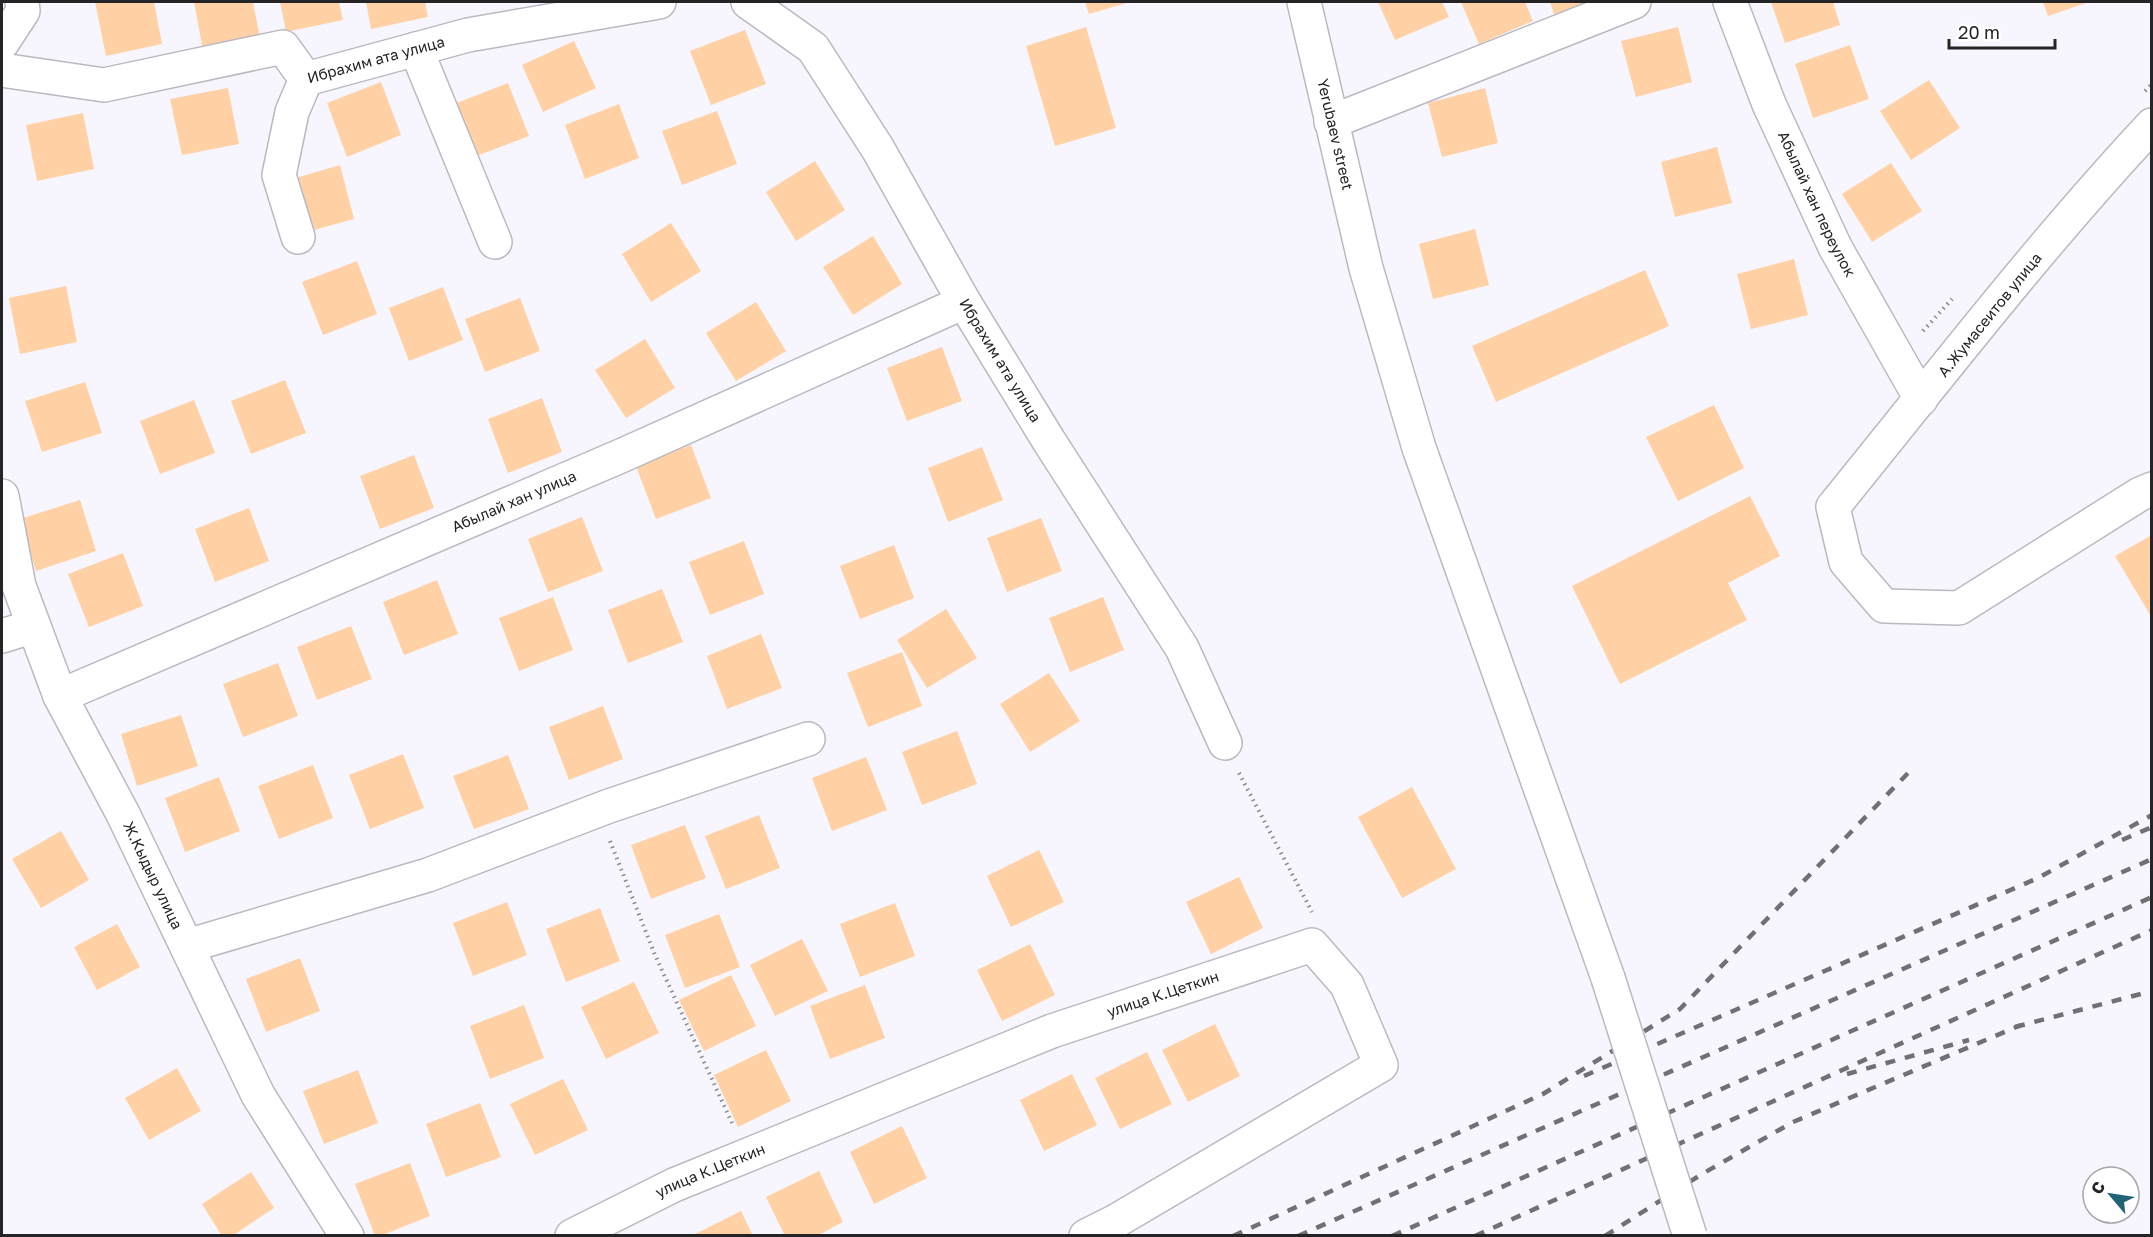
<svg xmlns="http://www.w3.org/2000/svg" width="2153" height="1237" viewBox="0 0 2153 1237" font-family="'Golos Text',sans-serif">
<rect width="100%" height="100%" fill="#f7f6ff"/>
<!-- building -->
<g fill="#ffd1a5">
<path d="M95,2h59l8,42 -56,12z"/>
<path d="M194,2h59l7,36 -57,12z"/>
<path d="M280,2h59l4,18 -57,12z"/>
<path d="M366,2h59l3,15 -57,12z"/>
<path d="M1085,2h45l-41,12z"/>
<path d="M1378,2h64l7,15 -54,23z"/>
<path d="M1461,2h64l8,19 -54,23z"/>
<path d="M1550,2h49l-45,12z"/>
<path d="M1771,2h62l7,23 -55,18z"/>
<path d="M2043,2h46l-41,14z"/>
<path d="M1086,27l30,101 -61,18 -29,-100z"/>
<path d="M1678,27l14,55 -56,15 -15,-56z"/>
<path d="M745,30l21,54 -55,21 -21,-54z"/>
<path d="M574,41l22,47 -53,24 -21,-47z"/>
<path d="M1850,45l19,54 -56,19 -18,-54z"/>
<path d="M1929,80l31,48 -49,32 -31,-49z"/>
<path d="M381,82l20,53 -54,22 -20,-54z"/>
<path d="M508,83l21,53 -55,21 -20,-53z"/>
<path d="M228,88l11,56 -57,11 -12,-56z"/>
<path d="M1485,88l13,55 -56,14 -14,-54z"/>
<path d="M619,104l20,54 -54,21 -20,-54z"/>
<path d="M717,111l20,53 -55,21 -20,-54z"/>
<path d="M83,113l11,56 -57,12 -11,-56z"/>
<path d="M1717,147l15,56 -57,14 -14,-55z"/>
<path d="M815,161l30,49 -49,31 -30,-49z"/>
<path d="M1891,163l31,48 -50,31 -30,-48z"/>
<path d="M340,165l14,54 -51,14 -14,-53z"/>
<path d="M671,223l30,48 -50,31 -29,-48z"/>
<path d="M1475,229l14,56 -56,14 -14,-55z"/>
<path d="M873,236l29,48 -49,31 -30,-48z"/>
<path d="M1794,259l14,56 -57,14 -14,-55z"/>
<path d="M357,261l20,53 -54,21 -21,-53z"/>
<path d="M1645,270l24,56 -173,76 -24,-56z"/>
<path d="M66,286l11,56 -57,12 -11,-56z"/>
<path d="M443,287l20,53 -54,21 -20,-53z"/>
<path d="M520,298l20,53 -55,21 -20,-53z"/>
<path d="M756,302l30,49 -50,30 -30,-48z"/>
<path d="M645,339l30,49 -49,30 -31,-48z"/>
<path d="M942,347l20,54 -55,20 -20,-53z"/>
<path d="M285,380l21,53 -55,21 -20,-53z"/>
<path d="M85,382l17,51 -60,19 -17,-51z"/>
<path d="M542,398l20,54 -54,21 -20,-54z"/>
<path d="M194,400l21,53 -55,21 -20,-53z"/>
<path d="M1714,405l30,63 -66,33 -32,-64z"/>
<path d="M691,445l20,53 -55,21 -20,-53z"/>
<path d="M982,447l21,53 -55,22 -20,-54z"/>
<path d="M414,455l20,53 -54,21 -20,-53z"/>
<path d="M1750,496l30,60 -52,27 19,37 -127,64 -48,-98z"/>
<path d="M80,500l16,51 -60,20 -16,-52z"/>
<path d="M249,508l20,53 -54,21 -20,-53z"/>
<path d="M582,517l21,54 -55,21 -20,-53z"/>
<path d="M1041,518l21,53 -55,21 -20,-54z"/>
<path d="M2152,535v83l-37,-62z"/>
<path d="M744,541l20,53 -54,21 -21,-53z"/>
<path d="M894,545l20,53 -54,21 -20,-53z"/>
<path d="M123,553l20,53 -54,21 -21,-53z"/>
<path d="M437,580l21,54 -54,21 -21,-53z"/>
<path d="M662,589l21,53 -55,21 -20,-53z"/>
<path d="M553,597l20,53 -54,21 -20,-53z"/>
<path d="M1103,597l21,53 -54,22 -21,-54z"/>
<path d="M946,609l31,49 -50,30 -30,-48z"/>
<path d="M351,626l21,53 -55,21 -20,-53z"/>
<path d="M761,634l21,54 -55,21 -20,-53z"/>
<path d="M902,652l20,54 -54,21 -21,-54z"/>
<path d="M278,663l20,53 -55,21 -20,-53z"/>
<path d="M1049,673l31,48 -50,31 -30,-48z"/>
<path d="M603,706l20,53 -54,21 -20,-53z"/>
<path d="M181,715l17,51 -61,20 -16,-52z"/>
<path d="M957,731l20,53 -55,21 -20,-53z"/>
<path d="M403,754l21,54 -54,21 -21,-54z"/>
<path d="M508,755l21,54 -55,20 -21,-53z"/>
<path d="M866,757l21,53 -55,21 -20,-53z"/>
<path d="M313,765l20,53 -54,21 -21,-53z"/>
<path d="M219,777l21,54 -55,21 -20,-54z"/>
<path d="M1412,787l44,82 -54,29 -44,-81z"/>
<path d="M759,815l21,53 -54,21 -21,-53z"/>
<path d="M685,825l21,53 -55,21 -20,-54z"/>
<path d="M61,831l28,49 -48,28 -29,-49z"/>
<path d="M1039,850l25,52 -53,25 -24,-51z"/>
<path d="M1239,877l24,51 -52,26 -25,-52z"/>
<path d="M507,902l20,53 -54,21 -20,-53z"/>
<path d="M895,903l20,53 -55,21 -20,-53z"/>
<path d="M600,908l20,53 -54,21 -20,-53z"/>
<path d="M719,914l21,53 -55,21 -20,-53z"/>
<path d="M117,924l23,43 -43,23 -23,-43z"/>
<path d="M802,939l26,52 -53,25 -25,-51z"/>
<path d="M1030,944l25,51 -53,26 -25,-51z"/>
<path d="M300,958l20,53 -54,21 -20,-53z"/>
<path d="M731,975l25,51 -52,25 -25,-51z"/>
<path d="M634,982l25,51 -53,26 -25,-52z"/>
<path d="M865,985l20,53 -55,21 -20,-53z"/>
<path d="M524,1005l20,53 -54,21 -20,-53z"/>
<path d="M1215,1024l25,52 -52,26 -26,-52z"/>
<path d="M766,1050l25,51 -53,26 -24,-52z"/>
<path d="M1147,1052l25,52 -52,25 -25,-51z"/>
<path d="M177,1068l24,43 -52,29 -24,-42z"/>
<path d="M358,1070l20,53 -54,21 -21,-53z"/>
<path d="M1072,1074l25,51 -53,26 -24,-51z"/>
<path d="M563,1079l25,51 -53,25 -25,-51z"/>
<path d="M480,1103l21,54 -55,20 -20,-53z"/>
<path d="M902,1126l25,52 -53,26 -24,-52z"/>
<path d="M410,1163l20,53 -50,20h-5l-20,-52z"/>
<path d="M819,1171l24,51 -26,14h-32l-19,-39z"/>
<path d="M251,1172l23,36 -42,28h-10l-20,-32z"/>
<path d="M741,1211l12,25h-62z"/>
</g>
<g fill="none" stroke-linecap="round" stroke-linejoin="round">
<defs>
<g id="minor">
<path id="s1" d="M748,2l65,46 65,101 86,153 85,139 133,207 43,95"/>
<path id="s2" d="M1730,2l39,102 66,143 86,152"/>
<path d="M2,43l21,-32 -1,-9"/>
<path d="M416,49l79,193"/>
<path id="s3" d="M2,70l102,15 179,-38 23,32 162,-44 191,-33"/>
<path d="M1331,122l303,-120"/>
<path d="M2152,125c-113,121 -215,254 -319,382l13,55 38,44 75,2 181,-114 12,-5"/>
<path d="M298,237l-19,-62 13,-63 14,-33"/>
<path id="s4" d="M2,496l17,90 41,110 63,118 135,281 89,141"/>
<path d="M2,636l32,-10"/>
<path id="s5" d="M60,696l563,-241 341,-153"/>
<path d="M187,946l241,-71 181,-69 199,-67"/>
<path id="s6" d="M572,1236l102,-51 378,-154 260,-86 35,40 34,80 -265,156 -30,15"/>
</g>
<g id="major">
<path id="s7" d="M1304,2l62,266 53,180 189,530"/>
</g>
</defs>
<!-- minor casing -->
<use href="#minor" stroke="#bab9c2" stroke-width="36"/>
<!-- major casing -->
<use href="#major" stroke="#bab9c2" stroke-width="36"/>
<!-- path -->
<g stroke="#8a898f" stroke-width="4" stroke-dasharray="1.5 4.5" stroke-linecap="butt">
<path d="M2145,91l7,-7"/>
<path d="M1923,331l29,-32"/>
<path d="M1239,773l73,139"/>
<path d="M610,841l45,114 77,168"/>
</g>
<!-- minor -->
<use href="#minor" stroke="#fff" stroke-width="33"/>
<!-- major -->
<use href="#major" stroke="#fff" stroke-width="33"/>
<!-- rail -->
<g stroke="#707075" stroke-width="4.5" stroke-dasharray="10 10" stroke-linecap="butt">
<path d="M2122,840l30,-13"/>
<path d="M2015,1027l137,-36"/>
<path d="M1847,1074l122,-34"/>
<path d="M1584,1076l454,-198 114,-63"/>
<path d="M1233,1236l310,-142 137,-85 230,-238"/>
<path d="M1298,1236l854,-377"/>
<path d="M1392,1236l760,-339"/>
<path d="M1475,1236l677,-306"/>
<path d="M1605,1236l97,-62 91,-52 228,-97"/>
</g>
<defs>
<path id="major-bridge" d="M1608,978l82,258"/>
</defs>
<!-- major-bridge casing -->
<use href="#major-bridge" stroke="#bab9c2" stroke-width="36" stroke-linecap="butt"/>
<!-- major-bridge -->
<use href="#major-bridge" stroke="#fff" stroke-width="33"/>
</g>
<g text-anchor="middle" stroke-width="6" stroke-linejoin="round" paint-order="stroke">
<!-- street labels -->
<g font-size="15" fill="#242427" stroke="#fff">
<text dy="5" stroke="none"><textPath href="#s3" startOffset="398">Ибрахим ата улица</textPath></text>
<text dy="5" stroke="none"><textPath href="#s7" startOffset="136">Yerubaev street</textPath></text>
<text dy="5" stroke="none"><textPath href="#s2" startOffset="220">Абылай хан переулок</textPath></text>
<text transform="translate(1990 315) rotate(-51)" y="5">А.Жумасеитов улица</text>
<text dy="5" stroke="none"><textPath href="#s1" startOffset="444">Ибрахим ата улица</textPath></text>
<text dy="5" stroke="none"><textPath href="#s5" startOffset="494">Абылай хан улица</textPath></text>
<text dy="5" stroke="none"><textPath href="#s4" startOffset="411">Ж.Кыдыр улица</textPath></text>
<text dy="5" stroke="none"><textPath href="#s6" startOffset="639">улица К.Цеткин</textPath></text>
<text dy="5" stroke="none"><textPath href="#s6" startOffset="153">улица К.Цеткин</textPath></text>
</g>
</g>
<!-- border -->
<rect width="2153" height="1237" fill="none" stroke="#242427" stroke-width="6"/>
<!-- north arrow -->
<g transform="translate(2111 1195) rotate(299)"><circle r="28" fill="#ffffff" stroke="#a7a7a9" stroke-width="1.5"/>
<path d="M0-4.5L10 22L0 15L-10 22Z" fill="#216476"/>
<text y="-9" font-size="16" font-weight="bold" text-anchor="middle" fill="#242427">С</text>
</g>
<!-- scale -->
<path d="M1949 39v9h106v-9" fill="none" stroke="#242427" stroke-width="3"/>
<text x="1958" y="39" font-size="18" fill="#242427" stroke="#ffffff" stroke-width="4.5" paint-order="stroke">20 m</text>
</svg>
